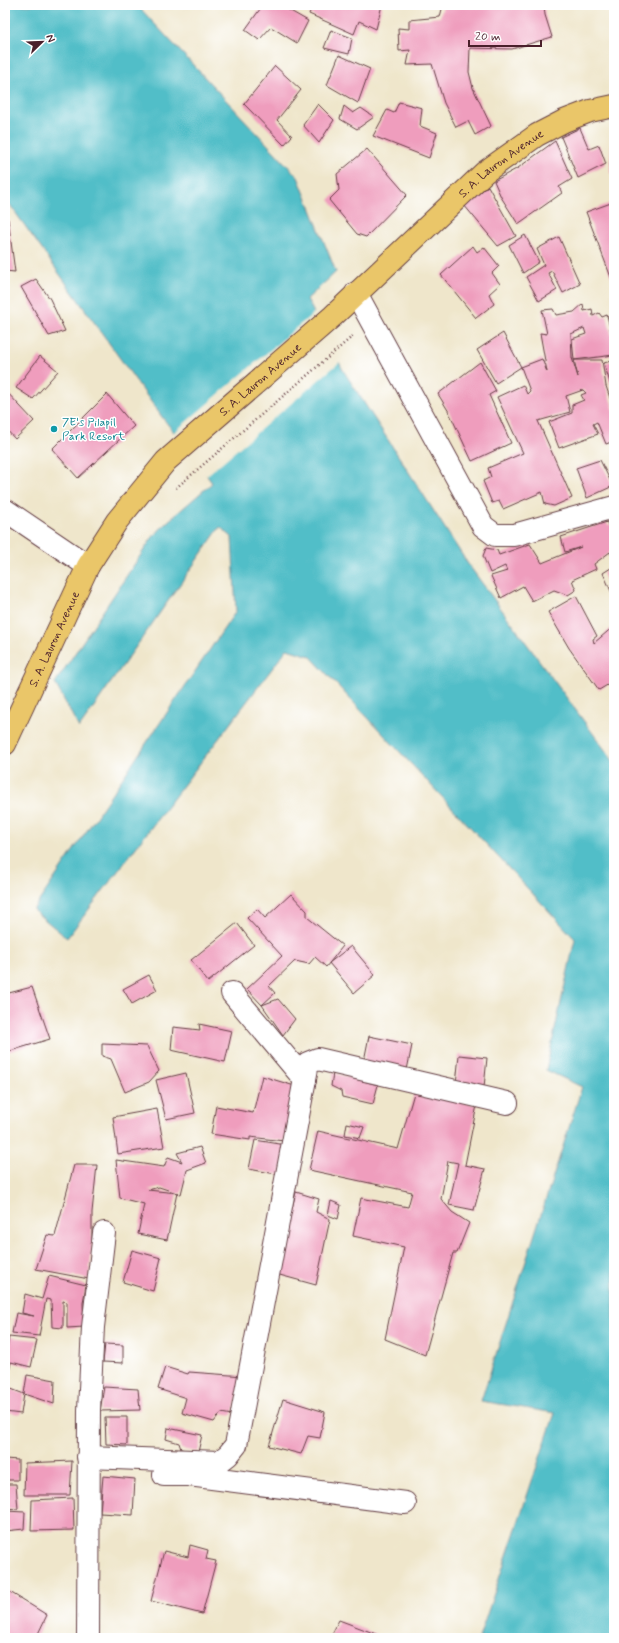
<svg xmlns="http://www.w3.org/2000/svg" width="619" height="1643" viewBox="0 0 619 1643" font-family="Mynerve,sans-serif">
<rect width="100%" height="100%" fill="#fff"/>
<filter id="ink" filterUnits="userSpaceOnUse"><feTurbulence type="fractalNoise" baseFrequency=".025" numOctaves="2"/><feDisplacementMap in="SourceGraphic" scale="8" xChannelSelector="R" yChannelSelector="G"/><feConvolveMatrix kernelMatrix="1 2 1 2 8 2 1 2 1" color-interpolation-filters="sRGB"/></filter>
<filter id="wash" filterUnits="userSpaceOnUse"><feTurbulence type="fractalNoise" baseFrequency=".012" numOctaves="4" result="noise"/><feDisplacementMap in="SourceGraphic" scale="16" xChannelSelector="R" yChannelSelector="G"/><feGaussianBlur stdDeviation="0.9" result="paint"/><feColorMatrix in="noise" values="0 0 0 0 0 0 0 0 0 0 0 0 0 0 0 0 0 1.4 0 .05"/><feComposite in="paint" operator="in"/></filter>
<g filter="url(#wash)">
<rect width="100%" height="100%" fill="#efe6cb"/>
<!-- water -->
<path fill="#51bec8" stroke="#4e6e7a" d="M5,5h132l161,172 38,95 -29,27 36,71 125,194 146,198v876h-135l76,-225 -74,-12 101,-314 -36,-17 29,-131 -265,-283 -23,-7 -220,289 -34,-28 203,-299 -4,-74 -12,-10 -141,201 -24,-45 97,-145 14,-15 46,-40 -16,-23 -34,-43 -157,-219z"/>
<!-- pier -->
<path fill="#efe6cb" d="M316,311l25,50 -135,115 -34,-42z"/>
<g id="blocks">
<!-- building -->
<g fill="#ef9dbd" fill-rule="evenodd">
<path d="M263,5h17l28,16 -11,22 -26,-16 -12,13 -14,-10z"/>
<path d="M313,5h69l-6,24 -17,-8 -5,13 -45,-20z"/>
<path d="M443,5h101l1,10 7,22 -40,12 -42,-1 -1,24 4,16 18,38 -16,9 -7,-14 -12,6 -12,-24 -12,-39 -25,1 3,-15 -11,1 -1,-23 11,1v-9l31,-3z"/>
<path d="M331,30l21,8 -3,16 -25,-6z"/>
<path d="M339,55l31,14 -12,34 -31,-18z"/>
<path d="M275,66l26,24 -24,30 15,16 -8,9 -40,-41z"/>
<path d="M399,102l23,6 -2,18 17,7 -8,25 -56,-22 14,-26 7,3z"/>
<path d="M318,104l16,16 -15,23 -16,-18z"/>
<path d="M344,106l9,7 8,-5 13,9 -17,12 -17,-10z"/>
<path d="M614,120v54l-4,-1 2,-52z"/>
<path d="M580,128l9,21 10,-4 7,19 -28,14 -17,-41z"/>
<path d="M555,141l17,38 -13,8 3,6 -44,31 -17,-27 -7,-16 24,-13z"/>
<path d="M367,149l40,46 -41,42 -9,-3 -28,-34 10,-10 -2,-16z"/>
<path d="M488,186l28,50 -18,10 -34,-41z"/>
<path d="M611,203l3,7v75l-28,-73z"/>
<path d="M5,219h3l7,53 -10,-1z"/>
<path d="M525,235l14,27 -16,11 -14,-28z"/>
<path d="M559,237l21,47 -17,9 -11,-22 -4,2 9,17 -18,11 -13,-24 18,-12 -7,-16z"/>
<path d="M473,246l4,6 7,-5 15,19 -7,7 8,11 -11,10 5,10 -18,14 -35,-43z"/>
<path d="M36,279l14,20 15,32 -16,5 -17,-30 -11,-19z"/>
<path d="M583,304l1,7 8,-2 1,7 6,-3 3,4 5,-2 7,30v10l-40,5 -2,-21 14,-5 -2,-6 -13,6 1,24 6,19 -4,-17h28l4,26 8,24v31l-8,3 -9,-22 -4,2 5,10 -39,14 -10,-26 23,-9v-8l12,-5 -3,-5 5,-2 -3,-3 -17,6 4,16 -32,9 34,77 -18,8 -9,-2 -3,-12 -39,17 -4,-8 -7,2 -9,-22 8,-4 -3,-9 35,-15 -26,-56 26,-12 4,9 3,-3 -9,-24 21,-8 5,13 -7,-39 7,1 -5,-24 11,-1 3,6 18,-3z"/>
<path d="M503,333l18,34 -25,16 -19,-33z"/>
<path d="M40,356l18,15 -25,28 -17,-11z"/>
<path d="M614,360v25l-3,1 -7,-23z"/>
<path d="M480,362l16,29 -7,4 22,48 -39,18 -23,-49 -11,-18z"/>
<path d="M5,390l29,31 -19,18 -10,-11z"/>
<path d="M107,394l27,32 -56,52 -26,-29z"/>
<path d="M600,460l13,26 -26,12 -11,-30z"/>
<path d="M607,522l1,3 6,-2v37l-4,-8 -16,12 2,5 -24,11 4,10 -8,5 -14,-5 -22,11 -9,-15 -22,12 -10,-22 16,-5 -2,-5 -15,7 -7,-17 3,-8 11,2 2,5 31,-11 12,19 39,-16 -16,5 -4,-15z"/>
<path d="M614,566v32l-11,-25z"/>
<path d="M576,596l21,40 -4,3 1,4 20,-17v55l-15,9 -30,-42 -21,-36z"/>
<path d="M291,894l16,17v6l36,29 -17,21 -11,-10 -6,7 -14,-3 -26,25 6,7 -13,12 16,-6 17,20 -12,16 -21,-30 -15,-16 35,-33 -35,-38 10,-9 8,9z"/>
<path d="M237,923l17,22 -46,37 -17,-22z"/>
<path d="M351,946l24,29 -21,18 -25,-30z"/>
<path d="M149,975l8,15 -25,14 -9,-15z"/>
<path d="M32,987l18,52 -43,13 -2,-5v-53z"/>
<path d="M199,1024l33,7 -7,31 -54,-12 2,-23 27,3z"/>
<path d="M369,1036l43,9 -6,30 -43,-9z"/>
<path d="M102,1044l45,2 12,25 -10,11 -24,10 -14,-33 -9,-3z"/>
<path d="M459,1055l28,3 -3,29 -28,-3z"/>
<path d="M186,1073l9,40 -29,6 -10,-39z"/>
<path d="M333,1073l45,12 -5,19 -31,-7 -1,-6 -10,-5z"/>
<path d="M262,1076l36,11 -14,54 -34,-4v3l-39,-6 5,-28 37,7z"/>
<path d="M414,1093l63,12 -12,60 20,4 -11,41 -25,-5 9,-42 -10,-2 -7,38 11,13 17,11 -12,30h-4l-28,102 -40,-16 19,-92 -51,-11 8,-38 47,9 4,-15 -103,-22 9,-39 80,18z"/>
<path d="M157,1109l7,38 -46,7 -5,-37z"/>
<path d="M347,1123l17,4 -4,11 -15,-3z"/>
<path d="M255,1140l31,5 -5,30 -32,-6z"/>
<path d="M200,1147l6,16 -19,7 -6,24 -4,-1 -10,47 -29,-6 6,-30 -24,-6 -4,-38 48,7 4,-10 14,5 -5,-9zM159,1187l18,6 -29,-3z"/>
<path d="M74,1165h23l-5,47v32l-3,35 -53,-10 11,-34 8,1z"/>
<path d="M296,1192l23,7 -3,13 14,7 -14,66 -40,-11z"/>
<path d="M331,1201l10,4 -3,14 -10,-4z"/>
<path d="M132,1250l29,8 -8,33 -30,-9z"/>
<path d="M49,1276l37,9 -3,18 1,24 -17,1v-26l-4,-1v27l-11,-1 -1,-27 -5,-1 -7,37 -27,-3 4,-20 18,3 -12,-3 3,-19 17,5z"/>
<path d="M9,1337l28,3 -6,27 -20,-5 -5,25 18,7 -3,20 -16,-2v-51z"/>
<path d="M105,1344l18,1v18l-20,-1z"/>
<path d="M165,1367l23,7 1,-2 55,4 -12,39 -11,-2 -7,9 -32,-9 4,-15 -28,-9z"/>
<path d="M27,1375l28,5 -1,24 -30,-10z"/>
<path d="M104,1387l34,2 2,21 -40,1z"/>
<path d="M283,1399l42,13 -5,26 -12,-2 -7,18 -32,-8z"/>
<path d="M105,1417h22v28l-21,-1z"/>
<path d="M168,1428l34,7 -4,17 -17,-3 -2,-6 -13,-4z"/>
<path d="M5,1459l13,1v20h-13z"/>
<path d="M72,1461l-2,34h-46l1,-32z"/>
<path d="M103,1476l32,3 -2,36 -33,-2z"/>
<path d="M5,1484h11l2,25 -13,-1z"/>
<path d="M73,1498l1,32 -43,1 1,-31z"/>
<path d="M5,1511l20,1 -1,17 -19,2z"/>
<path d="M190,1545l18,5 -2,9 10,2 -14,53 -51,-13 13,-50 24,6z"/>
<path d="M5,1589l42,26 -11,23h-31z"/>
<path d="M339,1620l37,14 -1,4h-45z"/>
</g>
</g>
</g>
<g filter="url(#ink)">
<use href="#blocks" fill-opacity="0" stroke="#633d43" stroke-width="1"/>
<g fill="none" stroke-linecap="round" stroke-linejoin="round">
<defs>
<g id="minor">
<path d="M356,293l127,233 12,9h19l100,-28"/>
<path d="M5,510l83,56"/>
<path d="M232,993l73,87"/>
<path d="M88,1457l131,5 9,-7 8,-10 72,-382 10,-4 189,44"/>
<path d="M164,1475h25l216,28"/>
<path d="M88,1638l1,-228 4,-83 11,-94"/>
</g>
<g id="highway">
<path id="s1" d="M5,744l83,-178 29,-45 49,-60 167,-145 152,-144 52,-37 27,-14 26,-10 24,-5"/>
</g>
</defs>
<!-- minor casing -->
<use href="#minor" stroke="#633d43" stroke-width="24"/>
<!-- highway casing -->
<use href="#highway" stroke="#633d43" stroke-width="24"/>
<!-- path -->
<path stroke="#633d43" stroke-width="2.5" stroke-dasharray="1 3" stroke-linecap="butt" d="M176,488l177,-152"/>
<!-- minor -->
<use href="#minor" stroke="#fff" stroke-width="22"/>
<!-- highway -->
<use href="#highway" stroke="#eac669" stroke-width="22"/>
</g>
</g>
<!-- markers -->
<circle fill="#0f9aa8" stroke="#fff" stroke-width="1.5" cx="54" cy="429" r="4"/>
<g text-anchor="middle" stroke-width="3" stroke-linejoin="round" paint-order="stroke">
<!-- street labels -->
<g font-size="12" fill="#4a1f2b" stroke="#fff">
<text dy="4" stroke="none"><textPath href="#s1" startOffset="776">S. A. Lauron Avenue</textPath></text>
<text dy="4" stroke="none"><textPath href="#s1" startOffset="452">S. A. Lauron Avenue</textPath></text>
<text dy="4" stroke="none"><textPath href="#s1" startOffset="116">S. A. Lauron Avenue</textPath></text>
</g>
<!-- culture labels -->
<g font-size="12" fill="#0d838f" stroke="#fff" text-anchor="start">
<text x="62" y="426">7E's Pilapil<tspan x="62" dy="14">Park Resort</tspan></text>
</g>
</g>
<!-- margin -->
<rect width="619" height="1643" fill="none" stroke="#fff" stroke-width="20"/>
<!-- north arrow -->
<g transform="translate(42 42) rotate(67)" stroke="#ffffff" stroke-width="3" paint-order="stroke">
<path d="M0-3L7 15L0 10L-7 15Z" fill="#4a1f2b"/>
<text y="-6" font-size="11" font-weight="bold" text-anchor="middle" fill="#4a1f2b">N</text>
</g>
<!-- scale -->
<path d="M469 40v6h72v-6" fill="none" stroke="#4a1f2b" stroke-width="2"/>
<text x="475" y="40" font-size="12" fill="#4a1f2b" stroke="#ffffff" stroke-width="3" paint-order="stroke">20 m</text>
</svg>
